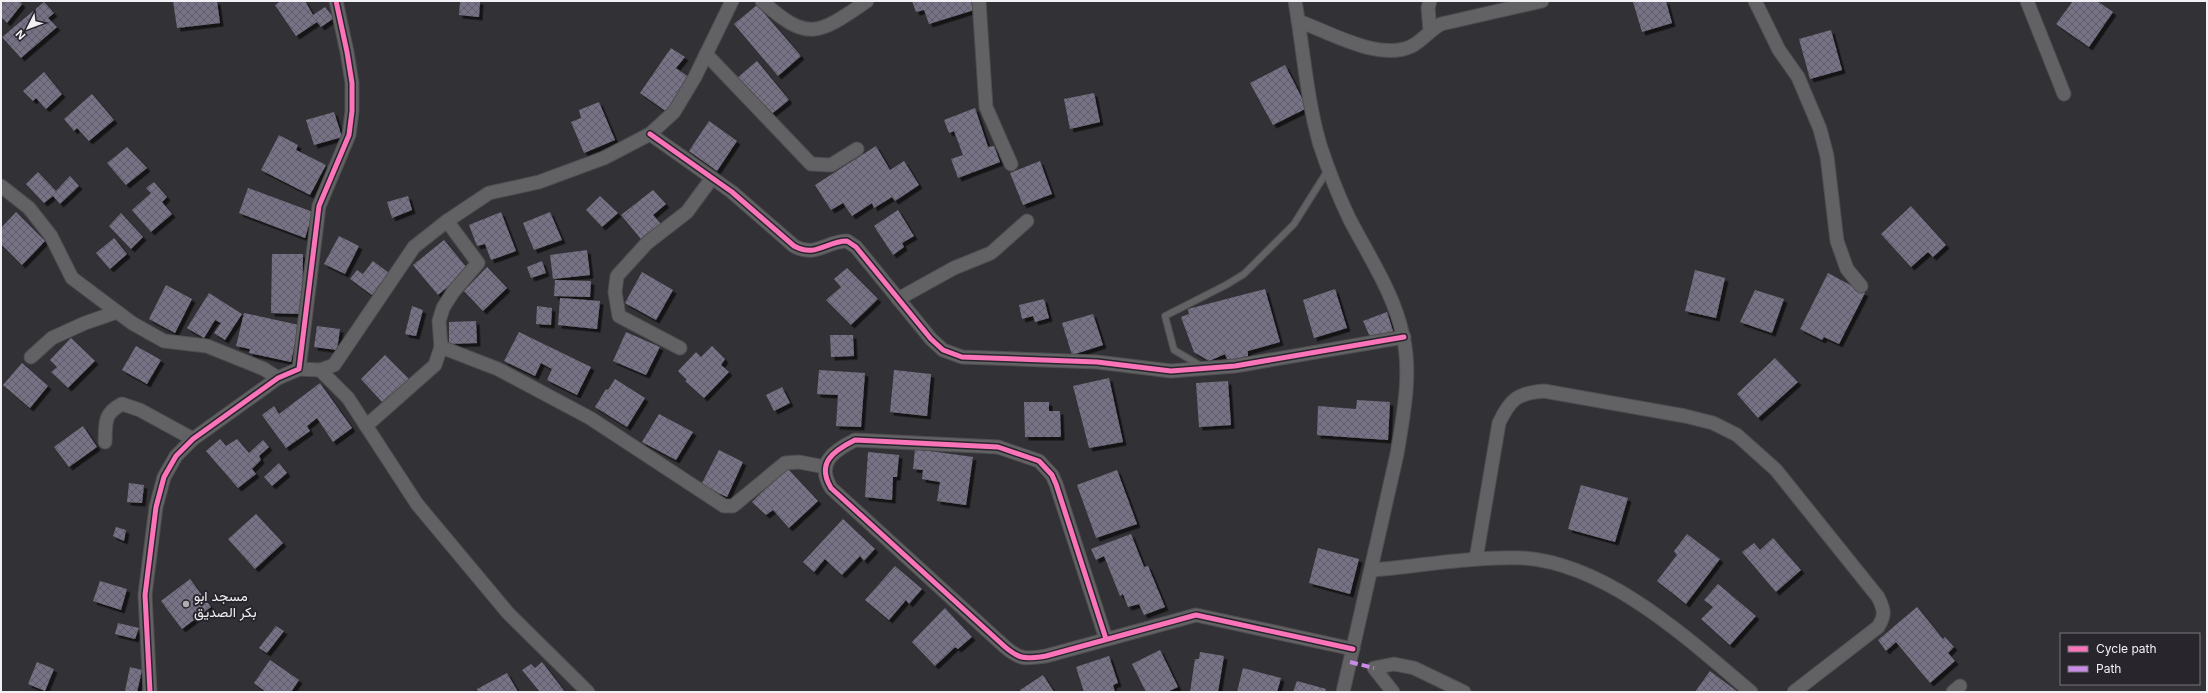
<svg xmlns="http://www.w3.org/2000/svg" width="2208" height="693" viewBox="0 0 2208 693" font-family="Inter,Vazirmatn,sans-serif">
<defs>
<pattern id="building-cross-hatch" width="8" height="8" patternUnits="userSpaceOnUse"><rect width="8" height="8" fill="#777285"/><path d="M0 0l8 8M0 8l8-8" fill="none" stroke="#605d68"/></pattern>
<filter id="shadow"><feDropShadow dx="3.5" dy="3.5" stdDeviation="0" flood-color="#0009"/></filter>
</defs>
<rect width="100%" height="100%" fill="#323135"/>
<!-- building -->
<g fill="url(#building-cross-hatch)" filter="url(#shadow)">
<path d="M4,1h15l3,3 -15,19 -6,-6v-13z"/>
<path d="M173,1h44l3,22 -43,5z"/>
<path d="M281,1h24l8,14 12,-8 9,11 -13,9 -4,-5 -21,14 -21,-31z"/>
<path d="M460,1h20l-1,16 -20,-2z"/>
<path d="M912,1h59l3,9 -45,14 -5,-14 -8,2z"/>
<path d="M1639,1h27l6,22 -30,9 -9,-30z"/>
<path d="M2073,1h24l16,11 -24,35 -33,-23z"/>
<path d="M44,2l10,11 -6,5 9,9 -36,31 -19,-21z"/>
<path d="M757,5l44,51 -23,20 -44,-52z"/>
<path d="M1831,30l11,40 -32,9 -11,-40z"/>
<path d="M671,48l14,9 -9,11 15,11 -24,33 -27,-19z"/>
<path d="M757,61l32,39 -20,16 -32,-38z"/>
<path d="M1285,65l22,43 -34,17 -23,-42z"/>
<path d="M44,72l18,22 -16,15 -10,-11 -3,3 -10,-10z"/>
<path d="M1094,93l6,29 -30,7 -6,-30z"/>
<path d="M92,94l22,26 -25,21 -12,-13 -3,3 -10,-12z"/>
<path d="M599,102l16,38 -31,13 -13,-31 10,-4 -2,-8z"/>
<path d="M975,108l13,39 6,-1 6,16 -42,16 -7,-19 12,-4 -9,-24 -5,2 -5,-13z"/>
<path d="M334,112l8,25 -28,8 -8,-25z"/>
<path d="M709,121l28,20 -20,30 -28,-20z"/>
<path d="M279,135l19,10 -2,5 30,15 -16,30 -49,-25z"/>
<path d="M876,146l14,24 14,-9 15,24 -24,16 -3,-4 -18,11 -2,-5 -20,13 -9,-13 -12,7 -16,-25z"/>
<path d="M127,147l20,21 -21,17 -19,-22z"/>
<path d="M1040,161l12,33 -29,11 -13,-32z"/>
<path d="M38,172l18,19 14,-15 9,10 -19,18 -7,-8 -9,7 -18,-19z"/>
<path d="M154,182l13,15 -5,5 10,12 -21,18 -19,-22 19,-17 -5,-5z"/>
<path d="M248,188l65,24 -8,26 -66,-25z"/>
<path d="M653,190l13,14 -13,11 8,9 -20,15 -20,-24z"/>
<path d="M408,196l4,14 -20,8 -5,-16z"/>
<path d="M600,196l18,17 -16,14 -16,-17z"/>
<path d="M1911,206l35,39 -13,12 -5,-5 -17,15 -30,-33z"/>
<path d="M898,210l16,26 -12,7 2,4 -11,8 -19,-29z"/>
<path d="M16,212l29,29 -23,24 -21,-21v-16z"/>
<path d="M501,212l15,39 -25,9 -6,-16 -8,2 -8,-21z"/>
<path d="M550,212l12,28 -28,10 -11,-27z"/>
<path d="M121,213l22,24 -12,12 -22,-23z"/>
<path d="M339,236l20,10 -14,28 -21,-10z"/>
<path d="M114,238l13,16 -17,15 -14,-16z"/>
<path d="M444,240l24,29 -30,26 -25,-30z"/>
<path d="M587,250l3,25 -37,4 -3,-24z"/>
<path d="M272,254h31l-1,60 -31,-1z"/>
<path d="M373,261l16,12 -17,22 -22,-16 7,-9 6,4z"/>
<path d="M542,261l4,12 -15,5 -4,-11z"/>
<path d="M487,267l20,21 -24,23 -19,-20z"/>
<path d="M847,268l31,31 -27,26 -25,-25 15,-13 -7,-8z"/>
<path d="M1695,270l30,8 -9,40 -31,-7z"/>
<path d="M642,272l31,18 -17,30 -31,-17z"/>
<path d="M1828,273l37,20 -26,51 -15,-7 -2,3 -22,-11z"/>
<path d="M555,280l36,1 -1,16 -36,-1z"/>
<path d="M166,285l26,14 -17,34 -26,-14z"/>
<path d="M1265,289l15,53 -32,9v5l-20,5 -3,-7 -16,7 -15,-9 -13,-35 8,-3 -1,-5z"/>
<path d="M1335,289l12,39 -33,10 -11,-38z"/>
<path d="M1755,290l29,9 -12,34 -32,-11z"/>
<path d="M209,293l33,21 -17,26 -11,-7 7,-10 -6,-3 -11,18 -17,-10z"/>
<path d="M560,298l40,3 -3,28 -39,-4z"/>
<path d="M1044,299l5,19 -14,4 -2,-6 -11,3 -3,-14z"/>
<path d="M412,306l11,4 -7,26 -11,-2z"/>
<path d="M537,306l15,2 -1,17 -15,-1z"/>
<path d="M1387,312l6,19 -22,8 -8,-18z"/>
<path d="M244,313l55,12 -8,37 -42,-9 1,-4 -14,-3z"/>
<path d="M1093,314l10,31 -31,10 -10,-32z"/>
<path d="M476,321l1,22 -28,1v-22z"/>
<path d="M317,326l23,3 -3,21 -23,-3z"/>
<path d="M519,332l72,35 -14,28 -30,-15 5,-11 -11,-6 -6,13 -31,-15z"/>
<path d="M626,332l34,15 -14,28 -33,-14z"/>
<path d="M830,335h23l1,21 -23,1z"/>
<path d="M71,338l24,23 -27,27 -17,-16 6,-5 -7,-7z"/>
<path d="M136,346l25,14 -14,24 -25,-14z"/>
<path d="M712,346l13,13 -4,6 8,7 -25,26 -19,-17 2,-1 -9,-9 18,-19 5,5z"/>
<path d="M385,355l24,24 -26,24 -22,-24z"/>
<path d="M1775,358l23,24 -40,36 -21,-24z"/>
<path d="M22,363l26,23 -18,22 -27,-23z"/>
<path d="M819,370l46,3 -4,54 -25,-1 2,-31 -21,-1z"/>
<path d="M894,370l37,4 -4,42 -37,-4z"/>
<path d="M1109,378l14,64 -34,6 -16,-62z"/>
<path d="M615,379l30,19 -18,29 -32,-20 11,-18 2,1z"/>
<path d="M1228,381l3,44 -32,2 -3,-44z"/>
<path d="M320,383l32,45 -19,14 -16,-24 -10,8 3,5 -24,17 -24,-33 12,-9 5,8z"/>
<path d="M782,387l8,16 -16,8 -8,-16z"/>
<path d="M1357,400l33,2 -2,38 -71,-5 1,-29 38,3z"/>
<path d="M1024,402h25v9h11l1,26h-36z"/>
<path d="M659,414l34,18 -17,28 -34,-18z"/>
<path d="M83,426l14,21 -28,20 -15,-20z"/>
<path d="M220,439l6,7 11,-7 12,14 14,-13 6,7 -10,9 2,4 -9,9 4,5 -18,14 -32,-37z"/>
<path d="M915,449l58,8 -7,48 -29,-4 3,-19 -18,-3 1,-9 -10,-1z"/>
<path d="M719,450l24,12 -16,35 -26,-12z"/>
<path d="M868,452l31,3 -2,22h-4l-1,23 -27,-3z"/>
<path d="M279,463l8,10 -15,13 -8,-9z"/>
<path d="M787,468l31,33 -29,27 -16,-18 -7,5 -14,-13z"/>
<path d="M1117,470l20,54 -41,14 -19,-53z"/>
<path d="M129,483l15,2 -2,18 -15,-1z"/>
<path d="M1581,485l47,13 -13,44 -47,-13z"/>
<path d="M256,514l27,29 -28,26 -27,-30z"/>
<path d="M843,519l32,30 -11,12 -4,-5 -18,19 -17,-16 -11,13 -11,-10z"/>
<path d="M116,527l10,3 -2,11 -11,-5z"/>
<path d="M1131,534l13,33 4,-1 17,41 -21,8 -5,-11 -11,3 -5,-13 -3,2 -16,-40 -8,4 -5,-11z"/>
<path d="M1687,534l33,25 -34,45 -29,-23 20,-26 -3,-4z"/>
<path d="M1773,538l28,32 -25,22 -34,-40 12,-9 6,7z"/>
<path d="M1318,548l41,11 -9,35 -41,-11z"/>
<path d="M895,566l27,23 -13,15 -3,-4 -17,20 -24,-20z"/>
<path d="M190,579l21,28 -29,22 -21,-28z"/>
<path d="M100,581l27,8 -6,21 -28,-9z"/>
<path d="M1718,584l38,32 -26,29 -29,-26 12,-12 -9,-7z"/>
<path d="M1917,607l26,32 2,-2 9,10 -6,6 7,8 -25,22 -34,-41 -10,9 -8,-11z"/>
<path d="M945,608l27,29 -14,12 -3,-2 -20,19 -23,-24z"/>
<path d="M118,623l21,5 -4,11 -20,-5z"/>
<path d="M276,626l8,5 -17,22 -8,-5z"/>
<path d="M1160,650l18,37 -11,5h-21l-14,-28z"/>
<path d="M1200,652l24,4 -6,36h-28l5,-33h4z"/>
<path d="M1109,656l9,27 -5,2 2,7h-31l-8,-25z"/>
<path d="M270,660l29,20 -8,12h-25l-12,-9z"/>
<path d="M37,662l17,7 -9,22 -17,-7z"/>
<path d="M542,662l23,30h-25l-18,-22 9,-6 4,4z"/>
<path d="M130,667l12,3 -5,22 -12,-1z"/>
<path d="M1243,668l38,10 -4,14h-40z"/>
<path d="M1710,671l28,21h-43z"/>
<path d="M507,673l11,19h-40l-1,-3z"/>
<path d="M1043,675l11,17h-33l-1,-2z"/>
<path d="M1297,681l29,8 -1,3h-32z"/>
</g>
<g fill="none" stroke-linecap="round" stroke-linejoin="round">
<defs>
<path id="service" d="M1201,366l-27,-16 -9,-34 61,-31 18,-11 50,-50 34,-54"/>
<g id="minor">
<path d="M762,1c46,42 57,33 105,0"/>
<path d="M979,1l7,106 25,57"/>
<path d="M1295,1c8,46 12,100 25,144 8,24 18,50 29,73 20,39 45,75 54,118 9,38 0,81 -6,118l-54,238"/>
<path d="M1755,1l24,49 19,27 22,52 7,27 10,85 10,28 14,17"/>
<path d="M2027,1l37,93"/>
<path d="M1298,21c32,11 81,41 114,25 11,-6 18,-16 29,-22l101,-23"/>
<path d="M1430,30l-2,-22 2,-7"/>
<path d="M706,54l105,110 20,1 26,-16"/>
<path d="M650,134l82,58 62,54c22,12 32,-5 53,-5l9,6 75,92 12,11 19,7 135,5 74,9 64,-5 169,-29"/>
<path d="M1,186l28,22 22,28 21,42 60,45 32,18 43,5 57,23 14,9"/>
<path d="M898,299l56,-31 37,-15 36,-32"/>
<path d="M441,347l57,22 92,49 134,88h9l52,-43 14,-1 26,5"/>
<path d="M680,348l-61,-32 -4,-24 2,-16 30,-33 40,-31 25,-34"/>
<path d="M31,357l21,-19 33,-15 32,-11"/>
<path d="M299,369l21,1 14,-5 80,-118 33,-26 42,-28 50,-11 65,-24 46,-24 24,-22 21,-35 37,-76"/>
<path d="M320,370l28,28 69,106 91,109 80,79"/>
<path d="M366,426l69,-61 6,-18 -2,-26 4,-13 10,-16 25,-29 -31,-42"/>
<path d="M105,442c1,-19 -2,-28 17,-38l18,6 53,29"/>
<path d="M1476,559l23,-136c11,-24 19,-30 45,-32l141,25 28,7 24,12 39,35 102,127c6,12 8,18 0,30l-84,65"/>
<path d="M1372,570c48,-4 102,-14 151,-12 85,6 165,81 228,134"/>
<path d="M1106,639l-50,-155 -4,-9 -13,-14 -41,-14 -143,-7c-22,11 -39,23 -24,48l173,158c16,14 21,13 42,10l150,-41 157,34"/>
<path d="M150,692l-5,-97 11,-88 8,-30 12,-21 17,-17 85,-61 21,-9 20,-163 30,-71 3,-24v-28l-5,-31 -11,-51"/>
<path d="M1393,692l-19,-24 20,-4 20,4 50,24"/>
<path d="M1953,692l7,-6"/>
</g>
</defs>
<!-- service casing -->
<use href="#service" stroke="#4e4d50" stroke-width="8"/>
<!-- minor casing -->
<use href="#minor" stroke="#4e4d50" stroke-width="15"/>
<!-- service -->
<use href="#service" stroke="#626164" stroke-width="6"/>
<!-- minor -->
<use href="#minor" stroke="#626164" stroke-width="13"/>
<!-- quiet -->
<path stroke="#ca8be6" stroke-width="4" stroke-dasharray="8 4" stroke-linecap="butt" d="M1350,662l24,6"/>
<defs>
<g id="cycleway">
<path d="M650,134l82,58 62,54c22,12 32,-5 53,-5l9,6 75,92 12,11 19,7 135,5 74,9 64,-5 169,-29"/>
<path d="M1106,639l-50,-155 -4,-9 -13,-14 -41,-14 -143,-7c-22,11 -39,23 -24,48l173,158c16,14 21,13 42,10l150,-41 157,34"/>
<path d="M150,692l-5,-97 11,-88 8,-30 12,-21 17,-17 85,-61 21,-9 20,-163 30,-71 3,-24v-28l-5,-31 -11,-51"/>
</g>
</defs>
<!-- cycleway casing -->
<use href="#cycleway" stroke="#28262c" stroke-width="8"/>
<!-- cycleway -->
<use href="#cycleway" stroke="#fb73b8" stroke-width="5"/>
</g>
<!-- markers -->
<circle fill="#aeaeb2" stroke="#28262c" stroke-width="1.5" cx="186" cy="604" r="4"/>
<g text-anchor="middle" stroke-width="4" stroke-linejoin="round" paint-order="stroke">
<!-- poi labels -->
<g font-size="14" fill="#f1f1f5" stroke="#28262c" text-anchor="start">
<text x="194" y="601">مسجد ابو<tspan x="194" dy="16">بكر الصديق</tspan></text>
</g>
</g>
<!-- border -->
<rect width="2208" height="693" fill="none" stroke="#f1f1f5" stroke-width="4"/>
<!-- legend -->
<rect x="2060" y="633" width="140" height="52" fill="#28262c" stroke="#78777c"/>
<rect x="2068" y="646" width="20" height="6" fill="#fb73b8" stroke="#78777c"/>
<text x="2096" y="653" font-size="12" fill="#f1f1f5">Cycle path</text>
<rect x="2068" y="666" width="20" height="6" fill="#ca8be6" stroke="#78777c"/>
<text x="2096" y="673" font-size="12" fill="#f1f1f5">Path</text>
<!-- north arrow -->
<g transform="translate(28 28) rotate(228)" stroke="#28262c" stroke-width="3" paint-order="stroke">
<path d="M0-3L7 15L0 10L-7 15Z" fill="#f1f1f5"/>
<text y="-6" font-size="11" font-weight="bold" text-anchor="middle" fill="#f1f1f5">N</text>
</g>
</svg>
